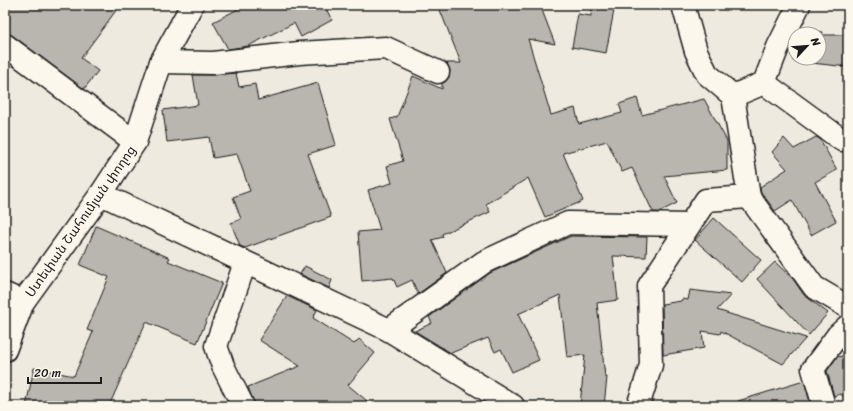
<svg xmlns="http://www.w3.org/2000/svg" width="853" height="411" viewBox="0 0 853 411" font-family="Sriracha,'Noto Sans Armenian',sans-serif">
<rect width="100%" height="100%" fill="#eeeadf"/>
<filter id="ink" filterUnits="userSpaceOnUse"><feTurbulence type="fractalNoise" baseFrequency=".025" numOctaves="2"/><feDisplacementMap in="SourceGraphic" scale="8" xChannelSelector="R" yChannelSelector="G"/><feConvolveMatrix kernelMatrix="1 2 1 2 8 2 1 2 1" color-interpolation-filters="sRGB"/></filter>
<g filter="url(#ink)">
<!-- building -->
<g fill="#b9b6af" stroke="#1c1c1c">
<path d="M5,5h115l-39,53 17,13 -14,18 -72,-54 -7,-2z"/>
<path d="M246,5h84l-5,2 7,13 -31,17 -7,-14 -46,23 -20,3 -15,-27z"/>
<path d="M438,5h102l15,39 -27,-5 23,76 24,-7 4,16 43,-11 -3,-9 18,-6 5,17 62,-16 23,42v29l-63,6 13,27 -18,9h-6l-21,-44 -10,4 -15,-31 -44,12 20,48 -38,16 -17,-39 -42,26 4,8 -48,22 1,3 -11,3 15,33 -29,21 -6,-14 -15,7 -4,-9 -31,3 -4,-49 22,-2 -12,-40 24,-7 -5,-17 16,-5 -13,-42 7,-2 16,-41 29,13v-6l7,-6 1,-7 -3,-7h14z"/>
<path d="M592,5h23l-9,48 -34,-6 6,-33 13,2z"/>
<path d="M801,30l22,2 -1,3h26v32l-55,-6 2,-15v12h24v-24h-21z"/>
<path d="M236,73l3,14 16,-3 3,16 60,-17 18,62 -28,9 23,63 -86,31 -5,-2 -9,-23 10,-4 -8,-22 17,-6 -13,-37 -24,4 -4,-21 -42,5 -4,-32 35,-5 -5,-30h21z"/>
<path d="M816,137l4,2 17,31 -22,12 21,39 -25,14 -19,-35 -17,11 -14,-19 -1,-5 27,-18 -15,-17 12,-14 10,11z"/>
<path d="M714,218l47,42 -19,22 -47,-42z"/>
<path d="M96,226l74,32 -2,3 54,22 -25,60 -51,-21 -37,84h-83l8,-38 40,8 19,-44 -6,-2 22,-53 -29,-12z"/>
<path d="M571,236l76,1 -1,20 -33,-1 5,44 -21,3 8,74h2l-3,29h-24l5,-51 -18,2 -7,-62 -42,19 21,46 -27,12 -11,-23 -6,3 -7,-14 -37,15 -36,-22 17,-8 -3,-6 61,-44z"/>
<path d="M775,262l18,17 11,16 24,18 -19,22 -52,-56z"/>
<path d="M305,266l27,14 -3,8 -29,-14z"/>
<path d="M690,290l41,5 -14,15 89,28 -23,26 -62,-33 -1,3 -18,-3 2,17 -41,7 -1,-51 19,-3 1,-2 6,1z"/>
<path d="M287,296l30,14 -4,8 41,26 5,-5 16,14 -27,32 25,21h-118l-7,-19 52,-21 -41,-26z"/>
<path d="M848,355v44l-8,-5 -6,2 -7,-25 10,-14z"/>
<path d="M804,381l7,25h-73v-5z"/>
</g>
<g fill="none" stroke-linecap="round" stroke-linejoin="round">
<defs>
<g id="minor">
<path d="M683,5l13,46 11,23 26,22 16,101 65,90 34,20"/>
<path d="M5,45l130,97"/>
<path d="M161,62l52,1 86,-10 87,-5 52,24"/>
<path d="M764,83l78,57 6,-2"/>
<path d="M733,96l31,-13 14,-36 21,-42"/>
<path d="M101,194l288,136 124,76"/>
<path d="M5,294l18,8"/>
<path d="M389,330l95,-68 84,-39 121,2"/>
<path d="M5,350l18,-48 78,-108 34,-52 26,-80 31,-57"/>
<path d="M243,406l-20,-40 -7,-20 29,-83"/>
<path d="M638,406l13,-41 -2,-79 57,-86 43,-3"/>
<path d="M824,406l-11,-37 25,-34 10,-9"/>
</g>
</defs>
<!-- minor casing -->
<use href="#minor" stroke="#1c1c1c" stroke-width="25"/>
<!-- minor -->
<use href="#minor" stroke="#fbf7ec" stroke-width="22"/>
</g>
</g>
<g text-anchor="middle" stroke-width="3" stroke-linejoin="round" paint-order="stroke">
<!-- street labels -->
<g font-size="13" fill="#1c1c1c" stroke="#fbf7ec">
<text transform="translate(80 221) rotate(-55)" y="5">Ստեփան Շահումյան փողոց</text>
</g>
</g>
<!-- margin -->
<rect width="853" height="411" fill="none" stroke="#fbf7ec" stroke-width="20"/>
<rect x="10" y="10" width="833" height="391" fill="none" stroke="#1c1c1c" stroke-width="1.5" filter="url(#ink)"/>
<!-- north arrow -->
<g transform="translate(807 46) rotate(64)"><circle r="19" fill="#fbf7ec" stroke="#a29f99"/>
<path d="M0-3L7 15L0 10L-7 15Z" fill="#1c1c1c"/>
<text y="-6" font-size="11" font-weight="bold" text-anchor="middle" fill="#1c1c1c">N</text>
</g>
<!-- scale -->
<path d="M28 377v6h73v-6" fill="none" stroke="#1c1c1c" stroke-width="2"/>
<text x="34" y="377" font-size="12" fill="#1c1c1c" stroke="#fbf7ec" stroke-width="3" paint-order="stroke">20 m</text>
</svg>
